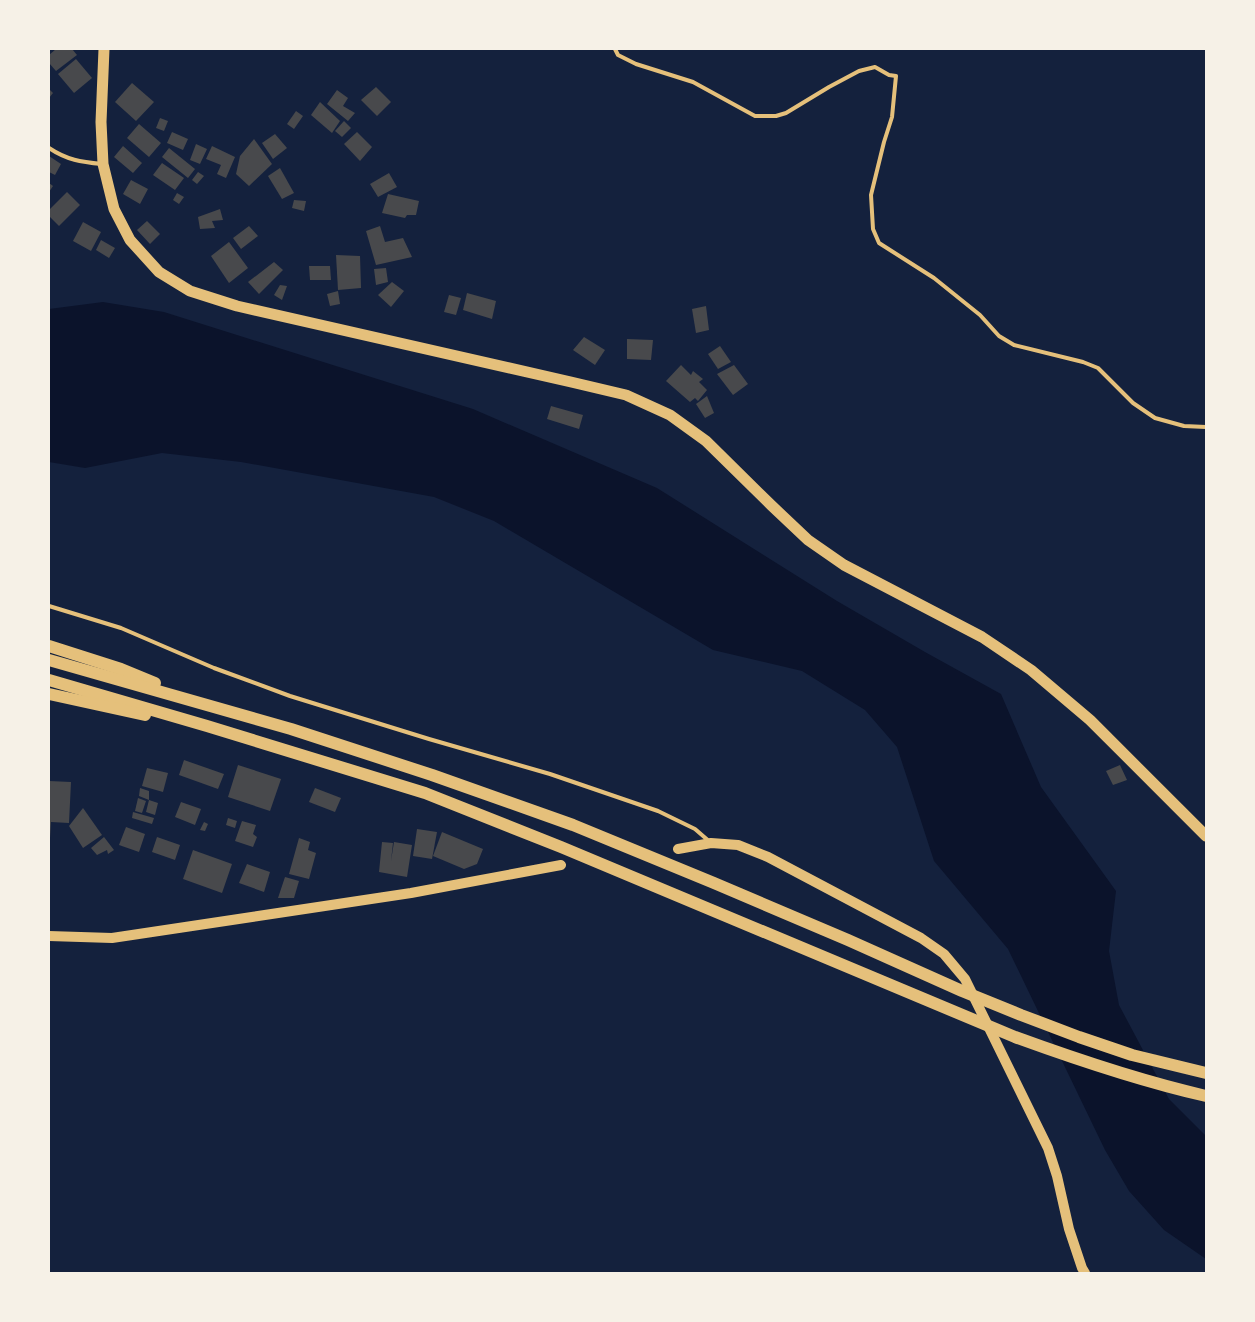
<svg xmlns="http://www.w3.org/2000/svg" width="1255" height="1322" viewBox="0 0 1255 1322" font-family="'Source Serif 4',serif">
<rect width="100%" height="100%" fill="#14213d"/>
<!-- water -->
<path fill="#0b132b" d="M103,302l61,10 309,97 184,79 180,113 88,51 76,42 40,93 75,104 -7,60 10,54 50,94 37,37v123l-42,-29 -35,-39 -24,-41 -97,-201 -74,-88 -37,-114 -32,-37 -63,-39 -89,-21 -219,-129 -60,-24 -193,-35 -79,-9 -77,15 -36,-6v-153z"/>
<!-- building -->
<g fill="#48494c">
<path d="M56,49h16l5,6 -21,16 -7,-8v-8z"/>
<path d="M76,59l16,19 -18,15 -16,-19z"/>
<path d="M132,83l22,19 -18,19 -21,-19z"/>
<path d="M376,87l15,15 -14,14 -16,-16z"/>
<path d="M49,89l4,4 -4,5z"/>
<path d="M337,90l11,8 -5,8 12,7 -7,8 -21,-17z"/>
<path d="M320,102l20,19 -8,12 -21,-18z"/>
<path d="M296,111l7,5 -9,13 -7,-5z"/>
<path d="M160,118l8,3 -4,10 -8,-3z"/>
<path d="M344,121l7,7 -9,9 -7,-6z"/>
<path d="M139,124l22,19 -12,14 -22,-19z"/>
<path d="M172,132l16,7 -5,11 -16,-7z"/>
<path d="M357,132l15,15 -12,14 -16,-17z"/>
<path d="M275,134l12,14 -14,11 -11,-16z"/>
<path d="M254,139l18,25 -23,22 -13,-12 4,-18z"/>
<path d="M196,144l11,5 -7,15 -10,-4z"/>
<path d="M123,146l19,17 -9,10 -19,-16z"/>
<path d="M212,146l23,11 -9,21 -9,-4 4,-9 -15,-6z"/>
<path d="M169,148l26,21 -7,9 -26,-21z"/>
<path d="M49,156l12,8 -6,11 -6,-3z"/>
<path d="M162,163l22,15 -9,12 -22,-15z"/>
<path d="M280,168l14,25 -12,6 -14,-23z"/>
<path d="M198,172l6,4 -7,8 -5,-4z"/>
<path d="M389,173l8,14 -19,10 -8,-13z"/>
<path d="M131,180l17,9 -8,15 -17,-10z"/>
<path d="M49,183l4,3 -4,6z"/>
<path d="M67,192l13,13 -21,21 -10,-10v-6z"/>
<path d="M177,193l7,4 -5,7 -6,-4z"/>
<path d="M388,194l31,7 -3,14h-9l-2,3 -23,-5z"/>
<path d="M294,200l12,1 -2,10 -12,-3z"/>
<path d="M220,209l3,11 -11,1 3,7 -15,1 -2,-12z"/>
<path d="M147,221l13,13 -10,10 -13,-14z"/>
<path d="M83,222l18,10 -10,19 -18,-10z"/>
<path d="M249,226l9,10 -17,13 -8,-11z"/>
<path d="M380,226l5,16 18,-4 9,19 -36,8 -10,-34z"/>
<path d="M101,240l14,8 -6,10 -13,-8z"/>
<path d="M229,242l19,26 -19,15 -18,-27z"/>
<path d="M336,255l24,1 1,32 -23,2z"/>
<path d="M274,262l9,8 -24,24 -11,-12z"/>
<path d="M309,266h21l1,14h-21z"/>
<path d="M386,268l2,14 -12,3 -2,-16z"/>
<path d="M392,282l12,9 -13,16 -13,-12z"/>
<path d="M280,285l7,1 -5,14 -8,-5z"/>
<path d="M338,291l2,13 -10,2 -3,-12z"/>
<path d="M467,293l29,8 -4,18 -29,-9z"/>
<path d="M449,295l12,3 -5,17 -12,-3z"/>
<path d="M706,306l3,24 -13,3 -4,-24z"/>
<path d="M584,337l21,13 -10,15 -22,-15z"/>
<path d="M627,339l26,1 -2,20 -24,-1z"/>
<path d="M720,346l11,16 -13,7 -10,-15z"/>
<path d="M681,365l10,10 2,-4 10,8 -4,3 8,8 -9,11 -3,-3 -5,4 -24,-21z"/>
<path d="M734,365l14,19 -15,11 -16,-21z"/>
<path d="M707,396l7,17 -9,5 -9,-14z"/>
<path d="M551,406l32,9 -4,14 -32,-10z"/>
<path d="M184,760l40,14 -6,15 -39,-14z"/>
<path d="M238,765l43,14 -11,32 -42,-14z"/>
<path d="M1120,765l7,15 -14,5 -7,-14z"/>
<path d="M147,768l21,5 -5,19 -21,-6z"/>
<path d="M49,781l22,1 -2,41 -18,-1 -1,16h-1z"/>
<path d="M140,788l9,3v9l-10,-4z"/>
<path d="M315,788l26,10 -6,14 -26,-10z"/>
<path d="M138,798l8,3 -4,12 -7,-2z"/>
<path d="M149,800l9,3 -3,12 -9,-3z"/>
<path d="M181,802l20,7 -6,16 -20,-8z"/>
<path d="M83,808l19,27 -19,13 -14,-22z"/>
<path d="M133,812l21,6 -2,6 -20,-6z"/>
<path d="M228,818l9,3 -2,7 -9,-3z"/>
<path d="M242,821l14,4 -3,9 4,3 -4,10 -18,-6z"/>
<path d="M204,822l4,2 -3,7 -5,-1z"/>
<path d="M126,827l19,7 -6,18 -20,-7z"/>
<path d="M417,829l20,3 -5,27 -19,-3z"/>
<path d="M442,832l41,17 -6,15 -13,5 -31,-13z"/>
<path d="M104,837l10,13 -6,4 -1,-4 -10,5 -6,-7z"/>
<path d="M157,837l23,8 -5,15 -23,-8z"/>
<path d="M299,838l11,4 -2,8 8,3 -7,26 -20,-5z"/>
<path d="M382,842l11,1 -2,18 3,-19 18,3 -5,32 -28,-5z"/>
<path d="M193,850l39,14 -10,29 -39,-14z"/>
<path d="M247,864l23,8 -6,20 -25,-9z"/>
<path d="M285,877l14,4 -5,17h-16z"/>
</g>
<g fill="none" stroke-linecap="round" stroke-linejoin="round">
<!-- minor -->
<g stroke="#e5c07b" stroke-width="4">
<path d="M615,49l3,6 18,9 57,18 62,34h21l10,-3 43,-26 30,-16 16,-4 14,8 7,1 -4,41 -8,25 -13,53 2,34 6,14 55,35 46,37 19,21 15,9 69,17 15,6 35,35 22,15 29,8 22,1"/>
<path d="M49,148c18,12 32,14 53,16"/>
<path d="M49,606l72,22 93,40 76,28 139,43 121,35 108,37 37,18 15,13"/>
</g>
<!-- primary -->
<g stroke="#e5c07b" stroke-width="10">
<path d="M678,849l33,-6 27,2 30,12 153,81 23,16 21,25 83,169 9,28 12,53 13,39 3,5"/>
<path d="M49,936l63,2 299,-45 150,-28"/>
</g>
<!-- trunk -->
<path stroke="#e5c07b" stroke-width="11" d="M104,49l-3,73 2,42 11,45 16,31 29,32 31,19 47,15 334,76 55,13 44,20 36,26 65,64 37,35 36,25 138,72 49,33 59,50 116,116"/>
<!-- motorway -->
<g stroke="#e5c07b" stroke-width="12">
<path d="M49,646l72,23 34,14"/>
<path d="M49,660l242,69 141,46 141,50 141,58 134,57 114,51 59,24 58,22 53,18 74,18"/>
<path d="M49,680l158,46 218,67 136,54 454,190c63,23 125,44 191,59"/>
<path d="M49,694l96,21"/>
</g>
</g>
<!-- border -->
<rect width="1255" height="1322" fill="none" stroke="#f6f1e7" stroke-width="100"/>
</svg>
